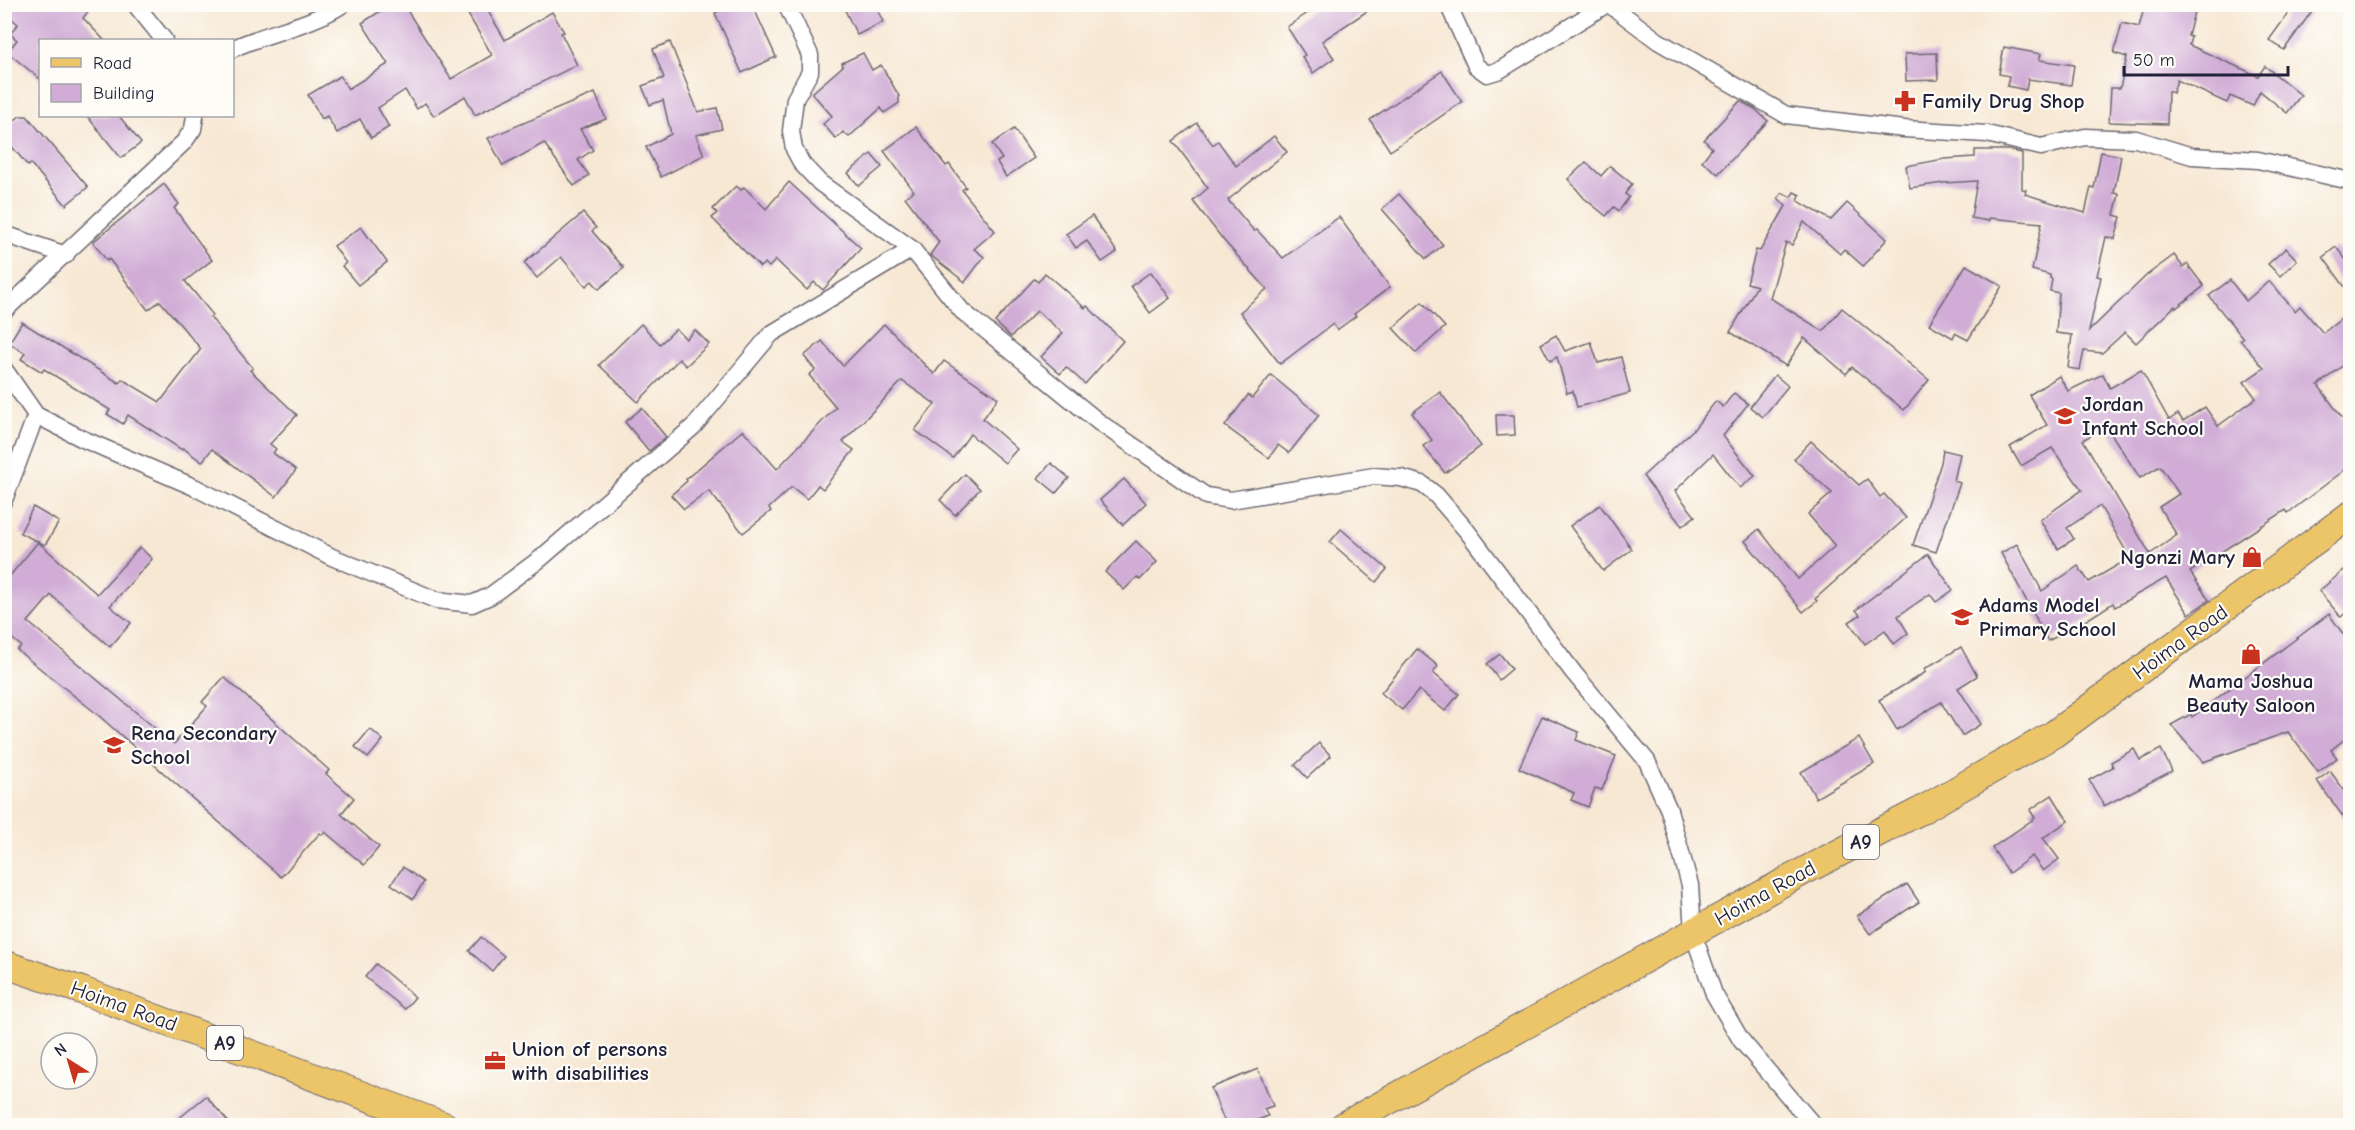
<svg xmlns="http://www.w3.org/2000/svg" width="2355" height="1130" viewBox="0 0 2355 1130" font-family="'Comic Neue',sans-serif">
<rect width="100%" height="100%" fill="#fdfcf7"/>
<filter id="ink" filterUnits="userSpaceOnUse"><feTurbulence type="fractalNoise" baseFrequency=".0167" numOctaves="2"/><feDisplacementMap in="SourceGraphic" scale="12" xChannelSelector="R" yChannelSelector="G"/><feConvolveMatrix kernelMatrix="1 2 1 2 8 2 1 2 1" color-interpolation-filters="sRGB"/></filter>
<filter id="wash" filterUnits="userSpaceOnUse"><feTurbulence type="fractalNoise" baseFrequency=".008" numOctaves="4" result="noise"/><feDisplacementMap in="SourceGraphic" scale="24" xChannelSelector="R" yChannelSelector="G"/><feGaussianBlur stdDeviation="1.35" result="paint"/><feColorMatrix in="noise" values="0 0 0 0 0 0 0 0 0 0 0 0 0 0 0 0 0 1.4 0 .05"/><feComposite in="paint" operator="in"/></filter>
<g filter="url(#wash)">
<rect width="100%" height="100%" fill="#f7e8d4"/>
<g id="blocks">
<!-- building -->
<g fill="#d0acd6" fill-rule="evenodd">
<path d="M4,4h90l-11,14 21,22h-64v39l-33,-27 10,-12 -7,-6 8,-10 -14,-12z"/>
<path d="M391,4h12l48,75 41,-24 -30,-51h22l21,36 47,-28 12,20 -3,1 16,32 -102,50 -10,-19 -31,20 -9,-13 -8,6 -12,-19 -27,18 11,19 -18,11 -11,-19 -23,14 -10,-17 -5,3 -14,-24 32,-19 8,13 40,-25 -26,-41z"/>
<path d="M734,4h18l24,53 -34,16 -27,-60z"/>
<path d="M842,4h33l8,18 -26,13z"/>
<path d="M1321,4h57l-56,37 12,17 -21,15 -11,-16 3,-2 -18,-28z"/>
<path d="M2145,4h51l-8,32 3,1 -2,8 69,31 7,-10 36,29 -14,18 -27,-22 -7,15 -23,-10 -3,7 -50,-23 -4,13 -5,-2 -1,33 -58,-2 2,-34h9l7,-31 -13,-4 8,-30 17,4z"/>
<path d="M2295,4h22l-33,46 -15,-10z"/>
<path d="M670,42l28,70 19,-4 5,21 -26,6 8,20 -43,22 -15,-30 25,-13 -8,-34 -13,5 -8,-19 22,-8 -11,-29z"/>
<path d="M2004,47l37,7 -2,6 35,5 -3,20 -43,-6 -2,11 -19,-4 2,-10 -10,-2z"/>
<path d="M863,53l9,17 9,-5 18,31v7l-15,10 -3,-5 -32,29 -6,-5 -7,7 -13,-15 9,-8 -20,-23 31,-27 -1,-3z"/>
<path d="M1937,53l1,27 -32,1 -1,-27z"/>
<path d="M1442,71l20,31 -72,49 -20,-31z"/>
<path d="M595,93l11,26 -26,10 13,21 -15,10 11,15 -15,11 -30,-43 -41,23 -15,-28z"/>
<path d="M1740,101l15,8 13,12 -50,53 -16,-13 10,-13 -8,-8z"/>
<path d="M20,116h7l61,71 -22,18 -35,-41 -3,2 -24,-29v-9z"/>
<path d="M87,116h32l22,27 -20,15z"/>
<path d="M1197,123l16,22 5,-4 18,25 38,-30 13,16 -59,48 26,31 3,-1 26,28 56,-41 51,70 -36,27 2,2 -19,14 -4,-6 -53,40 -40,-52 27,-23 -42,-47 -32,-41 15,-13 -35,-47z"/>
<path d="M916,127l30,39 3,-2 17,23 -4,3 33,41 -21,18 10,8 -19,25 -35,-27 9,-13 -34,-45 9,-6 -30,-40z"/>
<path d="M1014,129l20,29 -28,19 -9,-15 5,-3 -10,-15z"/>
<path d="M1975,150h33l14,3v36l4,1 -1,4 60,19 6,-26 3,1 7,-36 20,4 -7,37 5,1 -5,21 7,2 -6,22 -9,-2 -9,39 4,1 -12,54 58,-56 27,-20 9,12 4,-3 17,22 -28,22 -1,-2 -39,37 -11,-11 -23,21 -18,-2 -4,19 -12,-2 4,-33 -16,-2 3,-40 -9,-2 2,-12 -2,-1v-3l-18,-5 10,-47 -53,-5v3l-18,-3 6,-37 -34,2 -33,5 -4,-22 38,-7 31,-2z"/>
<path d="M871,154l11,13 -23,19 -11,-13z"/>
<path d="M1586,162l15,14 9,-10 22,18 -7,10 4,3 -10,14 -5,-4 -8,9 -22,-18 -16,-19z"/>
<path d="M789,182l72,66 -38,42 -9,-8 -7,8 -31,-30 -7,7 -4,-4 -5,4 -48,-49 5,-5 -4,-4 23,-23 5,4 3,-3 22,22z"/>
<path d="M164,184l15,20 -5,4 38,52 -27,21 28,34 -3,2 43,51 -3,2 47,45 -27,29 6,5 -3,4 23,17 -20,27 -64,-48 -10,13 -19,-14 -1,2 -54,-35 -5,9 -16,-10 3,-4 -66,-41 -2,3 -21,-13 4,-6 -16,-10 13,-21 97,61 3,-4 38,23 41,-53 -41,-48 -12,9 -39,-51 -2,2 -14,-19z"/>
<path d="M1794,192l6,3 -2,6 33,19 16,-17 40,36 -24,27 -19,-17 -4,5 -36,-32 -12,23 -6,-3 -16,56 53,33 19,-23 87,72 -25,30 -52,-43 -6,7 -42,-36 -18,28 -56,-34 27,-46 -10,-3 9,-33 4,1 26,-45 -8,-8 4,-5 9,4z"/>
<path d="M1399,194l44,51 -17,14 -44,-50z"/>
<path d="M583,213l13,15 -4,3 32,37 -25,21 -7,-8 -6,5 -25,-29 -24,21 -13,-15z"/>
<path d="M1092,216l25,36 -15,10 -15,-21 -11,7 -10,-14z"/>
<path d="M361,227l26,35 -29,23 -16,-19 4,-3 -12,-17z"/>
<path d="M2336,247l14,18v29l-27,-37z"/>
<path d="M2286,248l11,12 -17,16 -12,-12z"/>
<path d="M1966,265l36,21 -34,54 -13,-7 -2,5 -24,-14z"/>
<path d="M1151,272l19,26 -20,15 -19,-27z"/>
<path d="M1045,273l40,35 2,-2 36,35 -38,43 -19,-17 -6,7 -19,-17 22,-24 -26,-22 -26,26 -16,-15 39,-43 4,3z"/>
<path d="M2230,280l16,21 23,-20 26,30 5,-5 23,27 27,-21v48l-32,25 32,44v37l-62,47 -2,-3 -96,62 19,28 -20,14 -23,-36 -51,29 -2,-4 -31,20 -34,18 -47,-88 16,-9 25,47 36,-25 11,16 41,-24 -30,-52 -33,22 7,11 -16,10 -18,-29 42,-30 -30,-42 -31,18 -11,-19 37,-22 -18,-30 30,-19 9,15 35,-17 7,14 31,-18 28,50 9,-6 5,7 22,-14 13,19 38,-28 -12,-16 20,-14 -24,-28 3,-2 -34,-42zM2106,426l34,52 20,-12 19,28 -20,13 18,28 -27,19 -67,-114z"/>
<path d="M1422,302l23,25 -29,26 -23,-25z"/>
<path d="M641,324l19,20 16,-15 10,10 9,-9 14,14 -23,22 -7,-7 -41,43 -39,-37z"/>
<path d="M884,324l50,50 10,-13 54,37 -15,21 34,30 -12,14 -35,-29 -17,24 -38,-28 20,-26 -33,-23 -59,61 11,8 -31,39 -5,-4 -11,14 -15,-12 -23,21 2,3 -28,22 -34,-42 -25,18 -13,-14 16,-14 -1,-2 57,-49 34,39 59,-62 -27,-32 6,-5 -11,-14 18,-15 21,25z"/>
<path d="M1556,335l9,16 26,-9 7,21 23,-6 9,36 -53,14 -4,-16 -6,2 -10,-36 -7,4 -9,-17z"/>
<path d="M1271,375l48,40 -30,38 -11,-8 -9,13 -44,-32 23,-31 4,3z"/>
<path d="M1775,375l13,11 -25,31 -13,-10z"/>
<path d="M1440,392l41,54 -36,27 -22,-27 9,-6 -20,-27z"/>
<path d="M1734,393l14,11 -25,32 32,40 -15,12 -27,-34 -38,37 20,25 -13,10 -39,-50 51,-47 22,-28 7,6z"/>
<path d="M642,408l24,29 -17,14 -24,-29z"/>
<path d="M1496,415h18l1,20 -18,1z"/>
<path d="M1811,441l48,44 8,-6 13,18 4,-3 22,24 -91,81 2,2 -14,11 -58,-71 14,-12 39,50 37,-33 -27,-32 24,-21 -38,-34z"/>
<path d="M1943,450l17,4 -6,27 6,2 -24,69 -23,-7 28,-82z"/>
<path d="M1051,463l18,15 -13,15 -18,-15z"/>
<path d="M965,474l15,15 -25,26 -15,-15z"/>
<path d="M1124,479l22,24 -23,22 -23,-25z"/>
<path d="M1600,505l32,44 -29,22 -33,-45z"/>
<path d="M33,507l26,15 -14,23 -25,-12z"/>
<path d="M1341,529l46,40 -11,13 -46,-40z"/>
<path d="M1136,541l21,21 -17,18 -3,-3 -13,13 -19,-18z"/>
<path d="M38,542l59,52 43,-47 12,12 -42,47 21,17 -21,24 -59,-52 -23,27 146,122 33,-38 -5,-4 22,-25 105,93 -3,4 28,24 -13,16 38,33 -15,18 -39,-33 -3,3 -2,-2 -39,44 -184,-163 -80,-64 4,-4 -17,-14v-49z"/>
<path d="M1928,554l25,36 -17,12 -6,-8 -32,22 10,17 -14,11 -9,-14 -20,14 -16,-22 11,-7 -4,-5z"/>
<path d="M2350,565v44l-9,8 -22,-26z"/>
<path d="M2329,614l21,30v91l-19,15 6,8 -19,14 -30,-40 -85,30 -32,-37 20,-11 1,3z"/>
<path d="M1961,647l16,29 -19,12 23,36 -19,12 -21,-34 -44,28 -18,-30 47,-28 -2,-3z"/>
<path d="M1417,649l21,17 -5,7 26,21 -14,17 -26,-21 -17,20 -21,-17z"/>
<path d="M1500,654l12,15 -13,11 -12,-16z"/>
<path d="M1542,716l37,16 -3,8 40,16 -14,34 -7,-2 -7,19 -17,-7 3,-7 -55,-25z"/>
<path d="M370,729l13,11 -15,18 -13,-11z"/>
<path d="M1859,738l15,26 -58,34 -15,-26z"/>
<path d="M1319,743l12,13 -24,22 -12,-13z"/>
<path d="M2134,749l6,11 21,-11 11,22 -68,35 -15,-26 24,-13 -2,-5z"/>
<path d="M2330,771l20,27v28l-33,-45z"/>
<path d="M2052,795l16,26 -25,17 16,21 -16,12 -11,-15 -23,17 -17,-25 43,-30 -5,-8z"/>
<path d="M403,867l21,15 -11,17 -22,-15z"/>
<path d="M1907,884l12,18 -49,32 -13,-18z"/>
<path d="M481,937l23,19 -12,15 -23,-20z"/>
<path d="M376,964l39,33 -10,12 -40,-32z"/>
<path d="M1258,1069l15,37 -9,3 4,7 -23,9h-19l-15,-37z"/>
<path d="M206,1096l25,29h-60z"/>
</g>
</g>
</g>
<g filter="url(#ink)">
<use href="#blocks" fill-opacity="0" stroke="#6d6771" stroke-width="1.5"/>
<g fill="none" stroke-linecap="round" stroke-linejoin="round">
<defs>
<g id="street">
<path d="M135,4l29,36"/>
<path d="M786,4l24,51v17l-15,27 -4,32 3,18 8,15 18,19 92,66 50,62 138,112 106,73 25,4 143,-24 27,2 21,6 14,11 31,36 106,141 74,89 22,49 21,75 3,48 21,61 27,46 73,86"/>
<path d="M1448,4l28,62 11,8 13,-4 107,-66"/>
<path d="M1609,4l49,37 128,74 118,14 83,5 54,13 44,-10 51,2 56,17 66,4 92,21"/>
<path d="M232,49c36,-17 78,-23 111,-45"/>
<path d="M4,234l62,21"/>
<path d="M4,311l180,-169 9,-13 2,-13"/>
<path d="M4,369l32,46 47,24 111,48 138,70 104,43 36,4 18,-8 50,-37 154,-133 77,-92 141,-85"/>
<path d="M4,500l32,-85"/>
</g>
<g id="primary">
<path d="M4,964l79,27 362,135"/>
<path d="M1343,1126l461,-255 116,-60 134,-77 296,-219"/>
</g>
</defs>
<!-- street casing -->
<use href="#street" stroke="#6d6771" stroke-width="19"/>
<!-- primary casing -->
<use href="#primary" stroke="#6d6771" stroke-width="29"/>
<!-- street -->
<use href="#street" stroke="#fff" stroke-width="16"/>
<!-- primary -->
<use href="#primary" stroke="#edc569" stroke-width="27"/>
</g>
</g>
<!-- icons -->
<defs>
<symbol id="pharmacy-bare" viewBox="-9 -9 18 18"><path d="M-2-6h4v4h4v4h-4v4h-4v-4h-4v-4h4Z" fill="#c8321e" stroke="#fdfcf7" stroke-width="2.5" paint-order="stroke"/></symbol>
<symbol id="school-bare" viewBox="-9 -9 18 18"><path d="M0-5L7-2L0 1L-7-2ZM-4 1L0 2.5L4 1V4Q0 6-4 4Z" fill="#c8321e" stroke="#fdfcf7" stroke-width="2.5" paint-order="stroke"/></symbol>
<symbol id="shop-bare" viewBox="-9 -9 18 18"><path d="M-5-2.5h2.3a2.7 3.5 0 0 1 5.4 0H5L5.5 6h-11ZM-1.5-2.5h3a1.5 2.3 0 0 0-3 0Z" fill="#c8321e" stroke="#fdfcf7" stroke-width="2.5" paint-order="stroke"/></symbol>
<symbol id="office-bare" viewBox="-9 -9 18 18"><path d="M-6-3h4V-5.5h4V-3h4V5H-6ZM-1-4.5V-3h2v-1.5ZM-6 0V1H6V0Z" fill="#c8321e" stroke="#fdfcf7" stroke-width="2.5" paint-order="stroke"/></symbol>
</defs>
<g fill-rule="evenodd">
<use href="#pharmacy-bare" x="1890" y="86" width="30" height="30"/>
<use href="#school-bare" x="2050" y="401" width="30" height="30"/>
<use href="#shop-bare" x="2237" y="542" width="30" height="30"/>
<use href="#school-bare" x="1947" y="602" width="30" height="30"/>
<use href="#shop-bare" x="2236" y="639" width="30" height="30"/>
<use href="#school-bare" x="99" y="730" width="30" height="30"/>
<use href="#office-bare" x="480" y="1046" width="30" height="30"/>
</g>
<g text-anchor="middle" stroke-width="4.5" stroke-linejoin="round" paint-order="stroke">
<!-- shield labels -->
<g fill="#fdfcf7" stroke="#646373" stroke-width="1.5">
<rect x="1843" y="825" width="36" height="34" rx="4.5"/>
<rect x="207" y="1026" width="36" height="34" rx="4.5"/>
</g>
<g font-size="20" font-weight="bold" fill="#22223b">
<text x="1861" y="849">A9</text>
<text x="225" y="1050">A9</text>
</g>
<!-- poi labels -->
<g font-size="21" font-weight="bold" fill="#22223b" stroke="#fdfcf7" text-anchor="start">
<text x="1922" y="108">Family Drug Shop</text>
<text x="2082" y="411">Jordan<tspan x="2082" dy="24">Infant School</tspan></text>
<text x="2235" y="564" text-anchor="end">Ngonzi Mary</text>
<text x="1979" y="612">Adams Model<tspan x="1979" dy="24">Primary School</tspan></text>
<text x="2251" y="688" text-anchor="middle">Mama Joshua<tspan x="2251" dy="24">Beauty Saloon</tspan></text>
<text x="131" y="740">Rena Secondary<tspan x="131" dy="24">School</tspan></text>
<text x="512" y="1056">Union of persons<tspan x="512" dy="24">with disabilities</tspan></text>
</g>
<!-- street labels -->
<g font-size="21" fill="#22223b" stroke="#fdfcf7">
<text transform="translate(2180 642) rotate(-36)" y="7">Hoima Road</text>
<text transform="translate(1765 893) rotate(-29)" y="7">Hoima Road</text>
<text transform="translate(124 1006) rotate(20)" y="7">Hoima Road</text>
</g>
</g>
<!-- margin -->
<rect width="2355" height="1130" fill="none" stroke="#fdfcf7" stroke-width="24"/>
<!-- legend -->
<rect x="39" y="39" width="195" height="78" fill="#fdfcf7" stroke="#a5a5ac" stroke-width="1.5"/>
<rect x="51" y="58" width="30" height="9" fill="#edc569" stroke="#a5a5ac" stroke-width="1.5"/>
<text x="93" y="69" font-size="18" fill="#22223b">Road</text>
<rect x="51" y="84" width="30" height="18" fill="#d0acd6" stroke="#a5a5ac" stroke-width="1.5"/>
<text x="93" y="99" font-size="18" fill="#22223b">Building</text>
<!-- north arrow -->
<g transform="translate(69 1061) rotate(323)"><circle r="28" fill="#fdfcf7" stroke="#a5a5ac" stroke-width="1.5"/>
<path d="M0-4.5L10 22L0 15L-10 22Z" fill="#c8321e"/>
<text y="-9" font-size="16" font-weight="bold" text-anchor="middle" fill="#22223b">N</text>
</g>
<!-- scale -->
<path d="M2124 66v9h164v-9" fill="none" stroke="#22223b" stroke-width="3"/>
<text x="2133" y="66" font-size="18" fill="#22223b" stroke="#fdfcf7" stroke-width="4.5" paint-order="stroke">50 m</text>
</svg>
